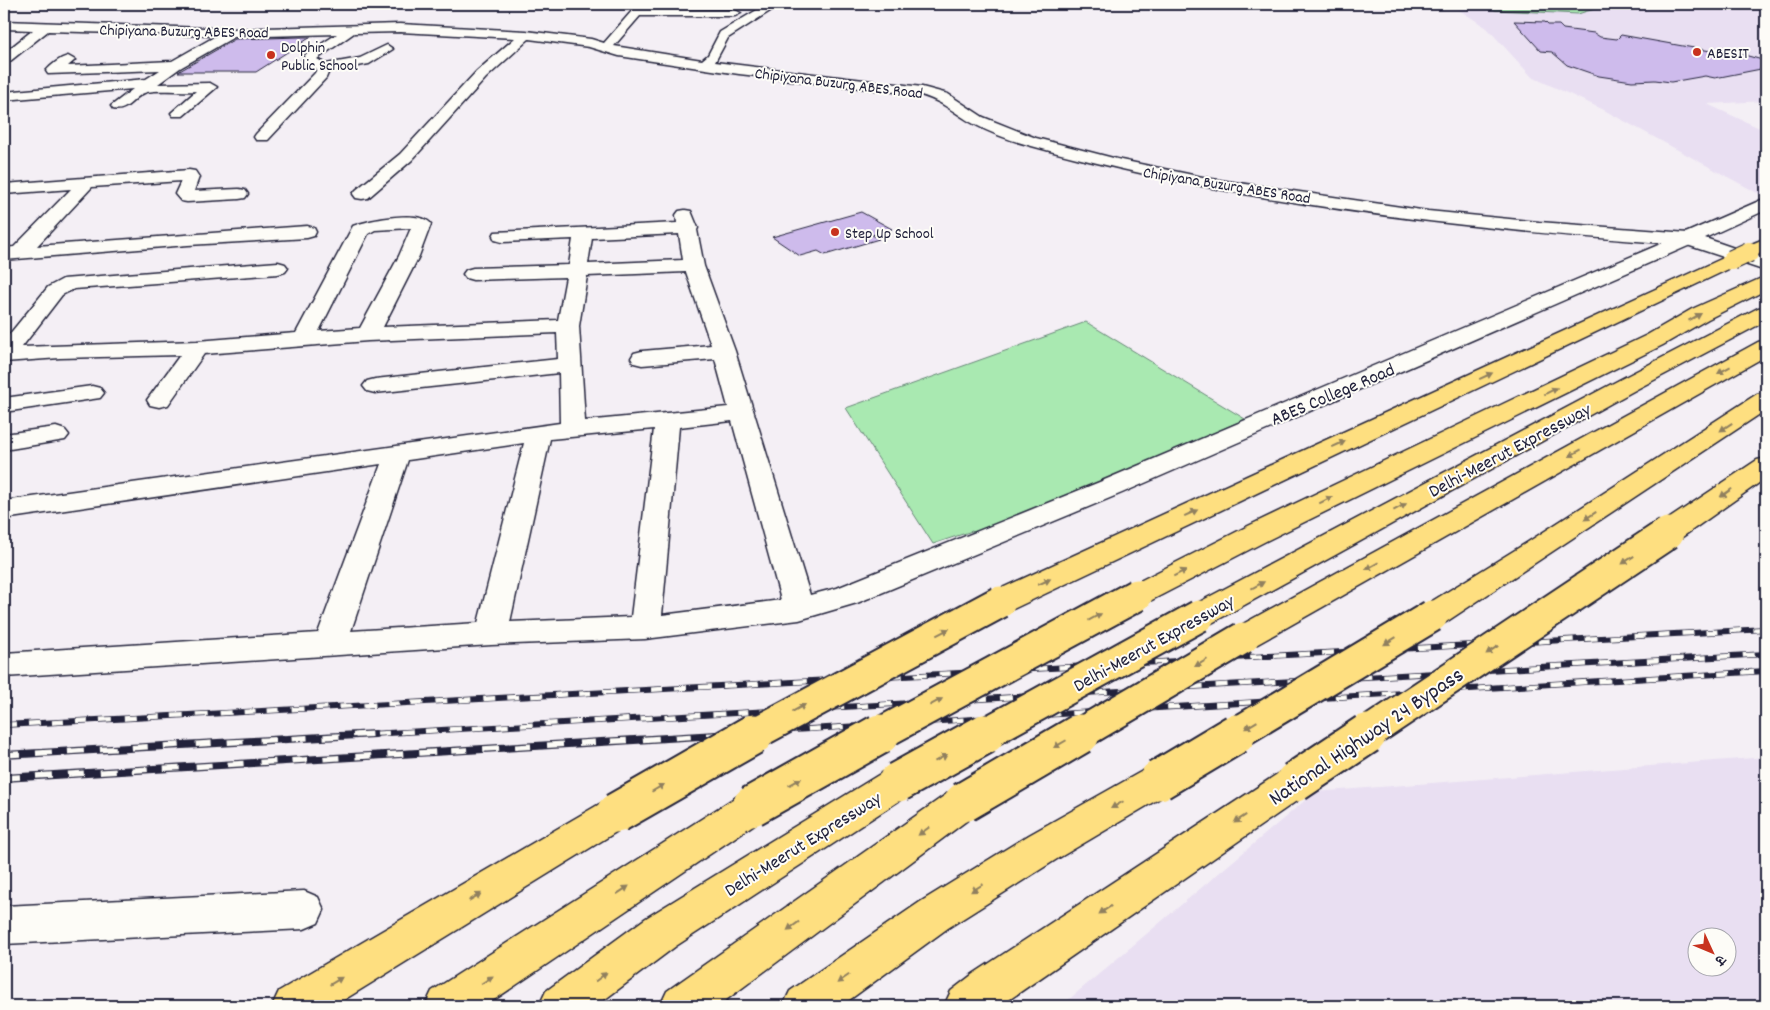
<svg xmlns="http://www.w3.org/2000/svg" width="1770" height="1010" viewBox="0 0 1770 1010" font-family="Dekko,'Playpen Sans Deva',sans-serif">
<rect width="100%" height="100%" fill="#f4eff5"/>
<filter id="ink" filterUnits="userSpaceOnUse"><feTurbulence type="fractalNoise" baseFrequency=".02" numOctaves="2"/><feDisplacementMap in="SourceGraphic" scale="10" xChannelSelector="R" yChannelSelector="G"/><feConvolveMatrix kernelMatrix="1 2 1 2 8 2 1 2 1" color-interpolation-filters="sRGB"/></filter>
<g filter="url(#ink)">
<!-- built -->
<g fill="#e9dff2" fill-rule="evenodd">
<path d="M1450,4h316v97l-59,3 59,27v64l-3,1 -161,-87 -70,-32 -45,-49z"/>
<path d="M1766,757v249h-705l254,-214zM1698,938h30v30h-30z"/>
</g>
<!-- green -->
<g fill="#a9e9b1" stroke="#668676">
<path d="M1485,4h160c-23,2 -46,2 -67,10l-83,-4z"/>
<path d="M1086,322l159,97 -267,118 -6,-6 -39,13 -87,-136z"/>
</g>
<!-- building -->
<g fill="#cebbec" stroke="#22223b">
<path d="M1514,21l31,1 3,3h11l4,4 31,4 6,4 17,2 4,-4 101,18 8,-2 36,10v7l-51,10 -10,-2 -34,6 -16,-2 -23,1 -33,-5 -32,-11 -15,-13 -11,-1z"/>
<path d="M300,37h11l-55,35h-78l57,-33z"/>
<path d="M861,212l31,17 -20,6 7,4 -54,16 -7,-4 -18,5 -28,-19z"/>
</g>
<g fill="none" stroke-linecap="round" stroke-linejoin="round">
<defs>
<g id="street">
<path d="M638,4h12l-4,5 89,1 6,3 -6,3h-95l-26,30 88,14 6,-5 12,-23 47,-28h14l-53,34 -13,24 207,25 26,7 35,23 53,21 85,22 91,19 216,32 111,11 149,11 7,2 2,4 -2,4 -573,250 -265,110 -58,17 -154,19 -154,6 -487,32v-24l314,-20 63,-169 -377,55v-18l556,-78 -1,-50 -184,20 -8,-2 -4,-5 4,-5 8,-2 183,-20 -1,-26 -189,8 -164,13 -36,51 -9,2 -9,-2 -3,-5 33,-45 -120,3 -56,4v-21l44,-54 15,-8 215,-17 7,2 3,4 -3,4 -7,2 -204,15 -12,6 -40,52 175,-6 99,-8 57,-107c15,-6 68,-17 78,-2l-12,32 -36,71 175,-7 8,-43 -93,3 -7,-2 -3,-4 3,-4 7,-2 96,-3 4,-26 -71,3 -7,-2 -2,-4 2,-4 182,-9 -1,-8 3,-4 6,-1 6,1 7,17 -1,2 7,36 31,85 75,244 27,-7 265,-107 561,-238c-214,-16 -428,-40 -635,-98 -19,-5 -37,-12 -54,-21 -20,-11 -30,-22 -53,-29l-182,-21 -120,-18 -30,-9 -60,-8 -43,39 -74,82 -44,38 -6,1 -6,-1 -3,-4 3,-4 44,-36 76,-82 39,-34 -115,-6 -46,1 -37,26 9,5 34,-6 27,-13 6,4 -24,15 -40,7 -3,7 -58,62h-12l-2,-3 2,-3 59,-61 2,-4 -15,-9 4,-6 31,-20 -103,3 -54,31 -22,16 52,-1 7,4 -34,29h-10l-2,-3 25,-22c-14,1 -36,-2 -49,1 -13,3 -19,21 -34,17l-2,-3 22,-17 -129,11v-8l142,-13 14,-9 -112,4 -2,-3c5,-6 14,-13 22,-15l7,4 -7,6 104,-5 44,-25 -168,-5 -39,31 -5,1v-10l29,-23 -29,-1v-8l229,8 167,-5 126,7 65,8 13,4zM411,228l-12,28 -39,72 -41,3 49,-97 7,-4zM679,234l4,26 -95,4 4,-26zM686,272l25,73 -69,6 -8,2 -3,5 3,5 8,2 73,-6 13,48 -143,14 -6,-95 8,-50zM732,421l49,179 -119,15 17,-188zM654,429l-23,188 -121,5 40,-183zM524,443l-46,180 -127,8 57,-171z"/>
<path d="M189,170l6,1 4,6 -5,14 45,-2 6,1 3,4 -3,4 -6,1 -52,3 -6,-1 -6,-7 6,-13 -89,6 -55,59 270,-20 7,2 2,4 -2,4 -7,2 -119,7 -184,15v-12l10,-1 57,-58 -67,5v-10z"/>
<path d="M92,386l8,2 4,5 -4,5 -96,14v-14z"/>
<path d="M56,427l9,3 4,5 -4,5 -61,10v-16z"/>
<path d="M304,891l14,6 6,13 -6,13 -14,6 -300,15v-38z"/>
</g>
<path id="secondary" d="M1766,198v12l-61,28 61,21v12l-85,-28 -2,-4 2,-4z"/>
<g id="highway">
<path d="M1766,238v13l-17,7 -7,-2 -3,-4 3,-4z"/>
<path d="M1732,254l7,2 3,4 -3,4 -728,346 -11,3 -11,-3 -4,-8 4,-8z"/>
<path d="M1766,276v14l-58,29 -45,26 -397,196 -118,61 -11,4 -11,-4 -4,-7 4,-7 120,-61 401,-192 45,-26z"/>
<path d="M1766,307v14l-129,68 -427,235 -11,3 -11,-3 -5,-8 5,-8 433,-229 137,-71z"/>
<path d="M1766,340v16l-512,290 -11,4 -11,-4 -5,-8 5,-8 526,-288z"/>
<path d="M1766,392v18l-323,214 -11,3 -11,-3 -5,-8 5,-8 107,-66 229,-148z"/>
<path d="M1766,458v20l-88,62 -10,2 -10,-2 -4,-7 4,-7 99,-66z"/>
<path d="M1159,765l13,4 5,11 -5,11 -115,68 -109,69 -107,78h-58l7,-15 130,-89 109,-67 117,-66z"/>
<path d="M898,767l13,4 5,11 -5,11 -235,153 -80,60h-57l7,-15 100,-73 239,-147z"/>
<path d="M1295,767l13,4 5,11 -5,11 -308,213h-56l7,-15 22,-17 309,-203z"/>
<path d="M964,786l13,5 6,11 -6,11 -259,193h-58l7,-15 284,-200z"/>
<path d="M752,790l13,5 6,11 -6,11 -280,189h-60l7,-15 307,-196z"/>
<path d="M616,797l13,5 6,11 -6,11 -295,182h-62l7,-15 324,-189z"/>
</g>
</defs>
<!-- street casing -->
<use href="#street" stroke="#22223b" stroke-width="3"/>
<!-- secondary casing -->
<use href="#secondary" stroke="#22223b" stroke-width="3"/>
<!-- highway casing -->
<use href="#highway" stroke="#22223b" stroke-width="3"/>
<!-- street -->
<use href="#street" fill="#fdfcf7" fill-rule="evenodd"/>
<!-- secondary -->
<use href="#secondary" fill="#fdfcf7" fill-rule="evenodd"/>
<!-- highway -->
<use href="#highway" fill="#fedf80" fill-rule="evenodd"/>
<defs>
<g id="rail-far1">
<path d="M4,725l1762,-96"/>
<path d="M353,735l1413,-81"/>
<path d="M712,735l1054,-64"/>
</g>
<g id="rail">
<path d="M4,755l371,-21"/>
<path d="M4,778l729,-44"/>
</g>
</defs>
<!-- rail-far1 casing -->
<use href="#rail-far1" stroke="#22223b" stroke-width="6"/>
<!-- rail casing -->
<use href="#rail" stroke="#22223b" stroke-width="8"/>
<!-- rail-far1 -->
<use href="#rail-far1" stroke="#fdfcf7" stroke-width="4.5" stroke-dasharray="12" stroke-linecap="butt"/>
<!-- rail -->
<use href="#rail" stroke="#fdfcf7" stroke-width="5.5" stroke-dasharray="16" stroke-linecap="butt"/>
<defs>
<path id="highway-bridge-far2" d="M1732,260l17,-8"/>
<g id="highway-bridge-far1">
<path d="M752,735l248,-133"/>
<path d="M878,735l259,-140"/>
<path d="M983,735l216,-119"/>
<path d="M1078,735l165,-97"/>
<path d="M1234,735l198,-119"/>
<path d="M1365,735l303,-202"/>
</g>
<g id="highway-bridge">
<path d="M1159,780l77,-46"/>
<path d="M898,782l87,-48"/>
<path d="M1295,782l72,-48"/>
<path d="M964,802l116,-68"/>
<path d="M752,806l128,-72"/>
<path d="M616,813l138,-79"/>
</g>
</defs>
<!-- highway-bridge-far2 casing -->
<use href="#highway-bridge-far2" stroke="#22223b" stroke-width="22" stroke-linecap="butt"/>
<!-- highway-bridge-far1 casing -->
<use href="#highway-bridge-far1" stroke="#22223b" stroke-width="35" stroke-linecap="butt"/>
<!-- highway-bridge casing -->
<use href="#highway-bridge" stroke="#22223b" stroke-width="43" stroke-linecap="butt"/>
<!-- highway-bridge-far2 -->
<use href="#highway-bridge-far2" stroke="#fedf80" stroke-width="20"/>
<!-- highway-bridge-far1 -->
<use href="#highway-bridge-far1" stroke="#fedf80" stroke-width="31"/>
<!-- highway-bridge -->
<use href="#highway-bridge" stroke="#fedf80" stroke-width="39"/>
</g>
<!-- one-way arrows -->
<defs><path id="oneway-solid" d="M-6-.8H1V-3.2L6.5 0L1 3.2V.8H-6Z" transform="scale(1.25)"/></defs>
<g fill="#90805e">
<use href="#oneway-solid" transform="translate(1695 317) rotate(-29)"/>
<use href="#oneway-solid" transform="translate(1724 370) rotate(151)"/>
<use href="#oneway-solid" transform="translate(1486 376) rotate(-25)"/>
<use href="#oneway-solid" transform="translate(1551 391) rotate(-26)"/>
<use href="#oneway-solid" transform="translate(1726 427) rotate(146)"/>
<use href="#oneway-solid" transform="translate(1339 444) rotate(-25)"/>
<use href="#oneway-solid" transform="translate(1575 453) rotate(151)"/>
<use href="#oneway-solid" transform="translate(1726 493) rotate(145)"/>
<use href="#oneway-solid" transform="translate(1326 500) rotate(-26)"/>
<use href="#oneway-solid" transform="translate(1400 507) rotate(-28)"/>
<use href="#oneway-solid" transform="translate(1191 513) rotate(-25)"/>
<use href="#oneway-solid" transform="translate(1590 516) rotate(147)"/>
<use href="#oneway-solid" transform="translate(1628 560) rotate(146)"/>
<use href="#oneway-solid" transform="translate(1372 566) rotate(151)"/>
<use href="#oneway-solid" transform="translate(1180 573) rotate(-27)"/>
<use href="#oneway-solid" transform="translate(1044 582) rotate(-25)"/>
<use href="#oneway-solid" transform="translate(1258 585) rotate(-28)"/>
<use href="#oneway-solid" transform="translate(1095 617) rotate(-28)"/>
<use href="#oneway-solid" transform="translate(943 632) rotate(-27)"/>
<use href="#oneway-solid" transform="translate(1390 641) rotate(149)"/>
<use href="#oneway-solid" transform="translate(1492 650) rotate(146)"/>
<use href="#oneway-solid" transform="translate(1201 663) rotate(150)"/>
<use href="#oneway-solid" transform="translate(936 702) rotate(-28)"/>
<use href="#oneway-solid" transform="translate(799 708) rotate(-29)"/>
<use href="#oneway-solid" transform="translate(1251 725) rotate(149)"/>
<use href="#oneway-solid" transform="translate(1060 744) rotate(150)"/>
<use href="#oneway-solid" transform="translate(941 758) rotate(-29)"/>
<use href="#oneway-solid" transform="translate(795 782) rotate(-29)"/>
<use href="#oneway-solid" transform="translate(658 788) rotate(-30)"/>
<use href="#oneway-solid" transform="translate(1117 805) rotate(150)"/>
<use href="#oneway-solid" transform="translate(1240 819) rotate(146)"/>
<use href="#oneway-solid" transform="translate(924 831) rotate(144)"/>
<use href="#oneway-solid" transform="translate(977 888) rotate(148)"/>
<use href="#oneway-solid" transform="translate(623 890) rotate(-33)"/>
<use href="#oneway-solid" transform="translate(475 897) rotate(-31)"/>
<use href="#oneway-solid" transform="translate(1105 910) rotate(146)"/>
<use href="#oneway-solid" transform="translate(793 926) rotate(144)"/>
<use href="#oneway-solid" transform="translate(601 977) rotate(-37)"/>
<use href="#oneway-solid" transform="translate(843 979) rotate(145)"/>
<use href="#oneway-solid" transform="translate(487 980) rotate(-33)"/>
<use href="#oneway-solid" transform="translate(336 981) rotate(-31)"/>
</g>
</g>
<!-- markers -->
<g fill="#c8321e" stroke="#fdfcf7" stroke-width="2">
<circle cx="1697" cy="52" r="5"/>
<circle cx="271" cy="55" r="5"/>
<circle cx="835" cy="232" r="5"/>
</g>
<g text-anchor="middle" stroke-width="4" stroke-linejoin="round" paint-order="stroke">
<!-- far-street labels -->
<g font-size="16" fill="#22223b" stroke="#fdfcf7">
<text transform="translate(184 30) rotate(1)" y="6">Chipiyana Buzurg ABES Road</text>
<text transform="translate(839 82) rotate(7)" y="6">Chipiyana Buzurg ABES Road</text>
<text transform="translate(1227 184) rotate(9)" y="6">Chipiyana Buzurg ABES Road</text>
</g>
<!-- far-poi labels -->
<g font-size="16" fill="#22223b" stroke="#fdfcf7" text-anchor="start">
<text x="281" y="52">Dolphin<tspan x="281" dy="18">Public School</tspan></text>
<text x="1707" y="58">ABESIT</text>
<text x="845" y="238">Step Up School</text>
</g>
<!-- street labels -->
<g font-size="19" fill="#22223b" stroke="#fdfcf7">
<text transform="translate(1332 393) rotate(-23)" y="7">ABES College Road</text>
<text transform="translate(1509 449) rotate(-28)" y="7">Delhi-Meerut Expressway</text>
<text transform="translate(1153 642) rotate(-29)" y="7">Delhi-Meerut Expressway</text>
<text transform="translate(802 843) rotate(-32)" y="7">Delhi-Meerut Expressway</text>
</g>
<!-- near-street labels -->
<g font-size="22" fill="#22223b" stroke="#fdfcf7">
<text transform="translate(1365 735) rotate(-34)" y="8">National Highway 24 Bypass</text>
</g>
</g>
<!-- margin -->
<rect width="1770" height="1010" fill="none" stroke="#fdfcf7" stroke-width="20"/>
<rect x="10" y="10" width="1750" height="990" fill="none" stroke="#22223b" stroke-width="2" filter="url(#ink)"/>
<!-- north arrow -->
<g transform="translate(1712 952) rotate(134)"><circle r="24" fill="#fdfcf7" stroke="#a5a5ac"/>
<path d="M0-4L9 19L0 12L-9 19Z" fill="#c8321e"/>
<text y="-8" font-size="14" font-weight="bold" text-anchor="middle" fill="#22223b">उ</text>
</g>
</svg>
